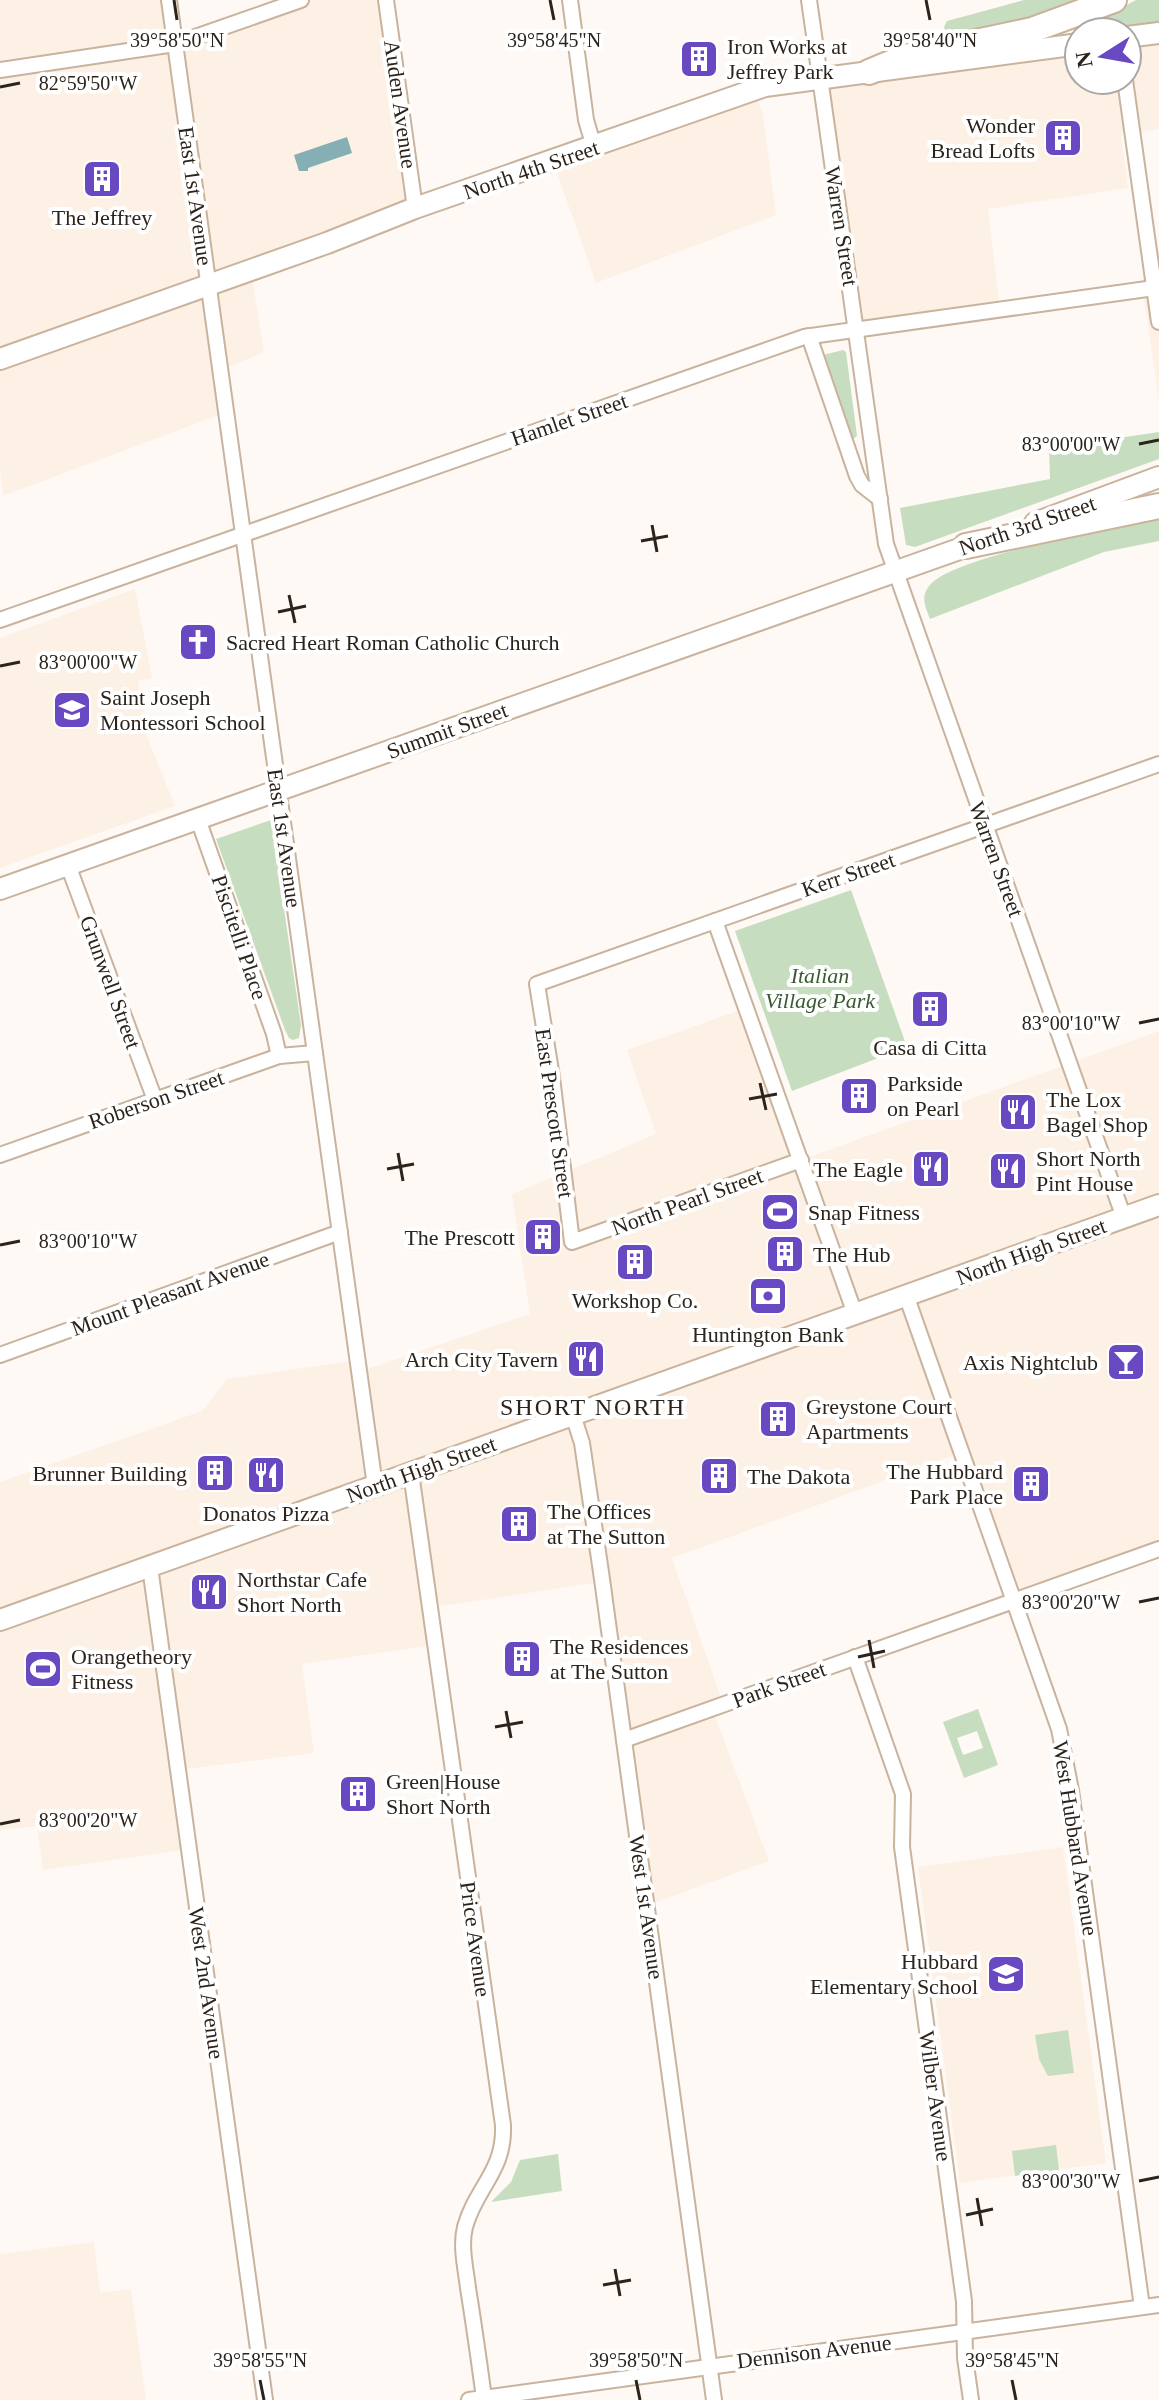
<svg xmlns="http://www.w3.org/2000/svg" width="1159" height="2400" viewBox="0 0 1159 2400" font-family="Georgia,serif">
<rect width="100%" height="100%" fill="#fef9f5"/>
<!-- built -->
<g fill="#fdf1e5">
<path d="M0,0h169l55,413 -221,83 -3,-27z"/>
<path d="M309,0h75l29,213 -162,58 13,81 -42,18 -44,-324z"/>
<path d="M1159,22v107l-38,6 7,53 -140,21 12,100 -144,19 -36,-249 127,-44 59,-9 54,11 19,-3v46h48v-48h-35z"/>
<path d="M755,90l8,25 13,100 -180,68 -43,-121z"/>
<path d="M1159,290v111l-16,-109z"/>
<path d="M135,589l17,89 -14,3 10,58 27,67 -175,62v-230z"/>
<path d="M746,1008l55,152 358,-129v522l-146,53 -56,-152 -285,104 53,151 -11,4 55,148 -123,45 -46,-324 -171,26 5,37 -132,19 12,89 -136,17 12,79 -147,21 -6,-44 -37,4v-348l202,-71 25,-32 124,-18 16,8 163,-55 -18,-120 144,-60 -29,-84z"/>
<path d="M1063,1847l43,316 -146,20 -42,-316z"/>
<path d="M94,2242l6,51 31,-4 15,111h-146v-146z"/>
</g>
<!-- green -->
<g fill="#c7ddc0" fill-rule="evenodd">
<path d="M1024,0h62l-80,26 -59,9 -3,-8 3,-6z"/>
<path d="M1136,0h23v22l-82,12 -3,-7 42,-16z"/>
<path d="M843,350l3,2 11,84 -4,3 -30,-84z"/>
<path d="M1159,432v27l-244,88 -9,-2 -6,-37 150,-29 -1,-31z"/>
<path d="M1159,519v22l-55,11 -174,67c-5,-13 -10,-23 0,-34 24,-29 186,-57 229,-66z"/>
<path d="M271,820l30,205 -2,13 -6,2 -4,-2 -4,-8 -69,-191z"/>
<path d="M851,890l56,157 -115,44 -57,-160z"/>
<path d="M978,1709l20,56 -34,13 -21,-56zM977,1731l6,17 -20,7 -6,-17z"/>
<path d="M1068,2030l6,43 -26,3 -9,-17 -4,-24z"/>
<path d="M1056,2145l3,25 -44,6 -3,-25z"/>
<path d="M558,2154l4,37 -71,11 20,-20 9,-22z"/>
</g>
<!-- water -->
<path fill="#85afb4" d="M347,137l5,16 -44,15v3h-9l-5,-16z"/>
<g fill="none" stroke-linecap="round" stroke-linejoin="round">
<defs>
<g id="minor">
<path d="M169,0l206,1486"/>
<path d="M386,0l29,208"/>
<path d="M570,0l16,120 8,27"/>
<path d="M809,0l77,544 238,674"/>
<path d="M0,70l175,-26 126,-44"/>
<path d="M1125,80l34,242"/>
<path d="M809,336l48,140 5,9 18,14"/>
<path d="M0,620l804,-283 350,-49"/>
<path d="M198,819l76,215 5,22"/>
<path d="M68,865l87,235"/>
<path d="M715,921l140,393"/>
<path d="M0,1155l279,-99 36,-3"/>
<path d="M801,1160l-229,82 -20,-165 -15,-93 622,-220"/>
<path d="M906,1295l153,434 12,61 71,517"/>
<path d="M0,1355l340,-123"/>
<path d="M573,1415l9,28 20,136 112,821"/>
<path d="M411,1473l92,652c2,46 -27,62 -38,102 -5,19 1,43 3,61 6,37 11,73 16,110"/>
<path d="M150,1567l115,833"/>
<path d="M855,1657l48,137 -1,53 62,454 1,57 6,42"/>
<path d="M624,1740l535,-191"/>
<path d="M469,2400l690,-95"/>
</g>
<g id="primary">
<path d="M1127,37l32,-4"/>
<path d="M0,359l327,-116 88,-35 350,-122 314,-42"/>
<path d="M1035,523l124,-46"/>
<path d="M0,889l979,-347"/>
<path d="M0,1620l1159,-415"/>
</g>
<g id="motorway">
<path d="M869,72l36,-15 127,-27 82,-30"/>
<path d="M966,546l193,-40"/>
</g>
</defs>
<!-- minor casing -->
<use href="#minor" stroke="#c9b39d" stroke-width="18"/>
<!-- primary casing -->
<use href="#primary" stroke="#c9b39d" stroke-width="24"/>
<!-- motorway casing -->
<use href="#motorway" stroke="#c9b39d" stroke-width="28"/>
<!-- minor -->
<use href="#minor" stroke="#fff" stroke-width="14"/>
<!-- primary -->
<use href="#primary" stroke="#fff" stroke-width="20"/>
<!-- motorway -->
<use href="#motorway" stroke="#fff" stroke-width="24"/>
</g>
<!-- ticks -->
<path fill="none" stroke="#2c231b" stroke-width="3" d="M174,0l3,20M550,0l4,20M926,0l4,20M0,87l20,-4M1139,444l20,-4M652,525l5,27M641,541l27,-5M289,595l6,28M278,612l28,-6M0,666l20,-4M1139,1023l20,-4M760,1083l6,27M749,1099l28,-5M398,1153l5,28M387,1169l27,-5M0,1245l20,-4M1139,1602l20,-4M869,1640l5,28M858,1657l27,-6M506,1711l5,27M495,1727l28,-5M0,1824l20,-4M1139,2181l20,-4M977,2198l5,28M966,2215l27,-6M615,2269l5,27M603,2285l28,-5M260,2380l4,20M636,2380l4,20M1012,2380l4,20"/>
<!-- icons -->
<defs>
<symbol id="building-square" viewBox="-11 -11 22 22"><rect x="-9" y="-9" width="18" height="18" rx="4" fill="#6949c2" stroke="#fff"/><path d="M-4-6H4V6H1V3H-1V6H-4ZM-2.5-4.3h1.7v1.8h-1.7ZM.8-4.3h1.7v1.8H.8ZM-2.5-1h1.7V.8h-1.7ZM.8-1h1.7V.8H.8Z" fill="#fff"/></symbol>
<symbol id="church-square" viewBox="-11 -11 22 22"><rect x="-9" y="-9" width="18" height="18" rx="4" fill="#6949c2" stroke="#fff"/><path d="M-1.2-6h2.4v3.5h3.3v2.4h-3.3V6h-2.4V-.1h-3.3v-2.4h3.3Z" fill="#fff"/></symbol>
<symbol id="school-square" viewBox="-11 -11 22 22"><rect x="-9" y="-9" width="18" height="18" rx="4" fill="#6949c2" stroke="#fff"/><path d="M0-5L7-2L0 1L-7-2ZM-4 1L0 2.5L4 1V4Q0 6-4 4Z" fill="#fff"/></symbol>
<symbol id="restaurant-square" viewBox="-11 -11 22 22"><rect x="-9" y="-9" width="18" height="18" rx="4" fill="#6949c2" stroke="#fff"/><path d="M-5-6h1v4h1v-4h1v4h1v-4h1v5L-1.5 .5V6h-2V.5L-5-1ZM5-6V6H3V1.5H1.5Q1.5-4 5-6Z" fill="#fff"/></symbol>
<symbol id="stadium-square" viewBox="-11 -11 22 22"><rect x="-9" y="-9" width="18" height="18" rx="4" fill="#6949c2" stroke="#fff"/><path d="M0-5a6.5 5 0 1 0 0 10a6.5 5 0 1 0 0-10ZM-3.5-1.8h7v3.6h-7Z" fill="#fff"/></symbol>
<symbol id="bank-square" viewBox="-11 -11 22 22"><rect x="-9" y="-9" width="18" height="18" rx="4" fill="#6949c2" stroke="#fff"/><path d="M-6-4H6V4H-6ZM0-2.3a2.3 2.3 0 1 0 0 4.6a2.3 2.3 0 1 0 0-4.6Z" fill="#fff"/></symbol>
<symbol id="bar-square" viewBox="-11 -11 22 22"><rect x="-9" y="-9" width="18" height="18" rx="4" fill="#6949c2" stroke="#fff"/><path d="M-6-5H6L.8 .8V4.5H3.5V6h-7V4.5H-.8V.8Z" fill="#fff"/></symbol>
</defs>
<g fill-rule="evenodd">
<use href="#building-square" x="677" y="37" width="44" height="44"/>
<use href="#building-square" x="1041" y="116" width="44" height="44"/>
<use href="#building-square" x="80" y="157" width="44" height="44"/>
<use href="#church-square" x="176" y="620" width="44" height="44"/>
<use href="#school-square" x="50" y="688" width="44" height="44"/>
<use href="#building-square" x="908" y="987" width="44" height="44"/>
<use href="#building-square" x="837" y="1074" width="44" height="44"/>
<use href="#restaurant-square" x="996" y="1090" width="44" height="44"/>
<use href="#restaurant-square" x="909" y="1147" width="44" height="44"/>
<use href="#restaurant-square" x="986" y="1149" width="44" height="44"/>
<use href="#stadium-square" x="758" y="1190" width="44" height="44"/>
<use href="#building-square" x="521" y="1215" width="44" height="44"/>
<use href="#building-square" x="763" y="1232" width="44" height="44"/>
<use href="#building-square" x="613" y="1240" width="44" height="44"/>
<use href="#bank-square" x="746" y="1274" width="44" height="44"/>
<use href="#restaurant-square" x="564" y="1337" width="44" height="44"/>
<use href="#bar-square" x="1104" y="1340" width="44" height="44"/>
<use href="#building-square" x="756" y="1397" width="44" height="44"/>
<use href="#building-square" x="193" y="1451" width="44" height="44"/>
<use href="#restaurant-square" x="244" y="1453" width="44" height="44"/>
<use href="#building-square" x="697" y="1454" width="44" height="44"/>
<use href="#building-square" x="1009" y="1462" width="44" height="44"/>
<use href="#building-square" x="497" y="1502" width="44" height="44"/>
<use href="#restaurant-square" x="187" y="1570" width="44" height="44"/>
<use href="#building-square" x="500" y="1637" width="44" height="44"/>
<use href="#stadium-square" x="21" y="1647" width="44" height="44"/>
<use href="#building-square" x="336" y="1772" width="44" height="44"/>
<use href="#school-square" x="984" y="1952" width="44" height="44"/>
</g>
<g text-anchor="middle" stroke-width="8" stroke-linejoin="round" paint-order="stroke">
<!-- poi labels -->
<g font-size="22" fill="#2c231b" stroke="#fff" text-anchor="start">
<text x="727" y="54">Iron Works at<tspan x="727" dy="25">Jeffrey Park</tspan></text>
<text x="1035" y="133" text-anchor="end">Wonder<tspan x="1035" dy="25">Bread Lofts</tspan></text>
<text x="102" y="225" text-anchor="middle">The Jeffrey</text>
<text x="226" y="650">Sacred Heart Roman Catholic Church</text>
<text x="100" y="705">Saint Joseph<tspan x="100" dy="25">Montessori School</tspan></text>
<text x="930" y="1055" text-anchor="middle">Casa di Citta</text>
<text x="887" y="1091">Parkside<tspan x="887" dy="25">on Pearl</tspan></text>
<text x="1046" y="1107">The Lox<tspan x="1046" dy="25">Bagel Shop</tspan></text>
<text x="1036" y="1166">Short North<tspan x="1036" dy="25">Pint House</tspan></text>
<text x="903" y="1177" text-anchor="end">The Eagle</text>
<text x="808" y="1220">Snap Fitness</text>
<text x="515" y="1245" text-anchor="end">The Prescott</text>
<text x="813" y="1262">The Hub</text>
<text x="635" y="1308" text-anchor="middle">Workshop Co.</text>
<text x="768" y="1342" text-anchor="middle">Huntington Bank</text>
<text x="558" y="1367" text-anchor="end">Arch City Tavern</text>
<text x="1098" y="1370" text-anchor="end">Axis Nightclub</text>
<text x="806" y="1414">Greystone Court<tspan x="806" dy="25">Apartments</tspan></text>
<text x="1003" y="1479" text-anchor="end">The Hubbard<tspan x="1003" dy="25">Park Place</tspan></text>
<text x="187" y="1481" text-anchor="end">Brunner Building</text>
<text x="747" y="1484">The Dakota</text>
<text x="547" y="1519">The Offices<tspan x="547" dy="25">at The Sutton</tspan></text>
<text x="266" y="1521" text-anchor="middle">Donatos Pizza</text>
<text x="237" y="1587">Northstar Cafe<tspan x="237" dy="25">Short North</tspan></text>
<text x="550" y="1654">The Residences<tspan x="550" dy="25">at The Sutton</tspan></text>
<text x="71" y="1664">Orangetheory<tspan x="71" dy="25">Fitness</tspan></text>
<text x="386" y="1789">Green|House<tspan x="386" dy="25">Short North</tspan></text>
<text x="978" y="1969" text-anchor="end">Hubbard<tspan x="978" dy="25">Elementary School</tspan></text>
</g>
<!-- street labels -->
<g font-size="22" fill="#2c231b" stroke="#fff">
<text transform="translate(401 104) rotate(82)" y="8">Auden Avenue</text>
<text transform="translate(531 169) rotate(-19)" y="8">North 4th Street</text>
<text transform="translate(196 196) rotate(82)" y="8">East 1st Avenue</text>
<text transform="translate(842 226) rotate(81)" y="8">Warren Street</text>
<text transform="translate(569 419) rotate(-19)" y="8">Hamlet Street</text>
<text transform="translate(1027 525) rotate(-19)" y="8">North 3rd Street</text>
<text transform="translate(447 730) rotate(-20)" y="8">Summit Street</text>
<text transform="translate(285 838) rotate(82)" y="8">East 1st Avenue</text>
<text transform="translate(997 859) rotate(70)" y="8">Warren Street</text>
<text transform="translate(848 874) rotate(-19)" y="8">Kerr Street</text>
<text transform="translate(240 937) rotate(71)" y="8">Piscitelli Place</text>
<text transform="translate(111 982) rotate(70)" y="8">Grunwell Street</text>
<text transform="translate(156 1099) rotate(-19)" y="8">Roberson Street</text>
<text transform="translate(555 1113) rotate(82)" y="8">East Prescott Street</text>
<text transform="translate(687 1201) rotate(-20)" y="8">North Pearl Street</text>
<text transform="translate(1031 1251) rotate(-20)" y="8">North High Street</text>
<text transform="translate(170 1293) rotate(-20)" y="8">Mount Pleasant Avenue</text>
<text transform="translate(421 1469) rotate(-20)" y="8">North High Street</text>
<text transform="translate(779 1684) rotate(-20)" y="8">Park Street</text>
<text transform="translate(1076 1838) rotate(81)" y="8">West Hubbard Avenue</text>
<text transform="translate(647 1907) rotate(82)" y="8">West 1st Avenue</text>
<text transform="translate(476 1939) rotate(82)" y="8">Price Avenue</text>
<text transform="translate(207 1983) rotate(82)" y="8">West 2nd Avenue</text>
<text transform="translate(936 2096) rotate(82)" y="8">Wilber Avenue</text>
<text transform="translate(814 2351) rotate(-7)" y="8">Dennison Avenue</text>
</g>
<!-- park labels -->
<g font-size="22" font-style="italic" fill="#3b5a31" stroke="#fff">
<text x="820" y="983">Italian<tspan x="820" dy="25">Village Park</tspan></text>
</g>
<!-- neighbourhood labels -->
<g font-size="24" letter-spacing="2" fill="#2c231b" stroke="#fff">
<text x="593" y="1415">SHORT NORTH</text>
</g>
</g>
<g font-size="20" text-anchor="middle" fill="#2c231b" stroke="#fff" stroke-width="8" stroke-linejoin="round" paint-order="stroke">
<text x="177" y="47">39°58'50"N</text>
<text x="554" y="47">39°58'45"N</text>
<text x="930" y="47">39°58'40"N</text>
<text x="88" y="90">82°59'50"W</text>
<text x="1071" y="451">83°00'00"W</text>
<text x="88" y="669">83°00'00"W</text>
<text x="1071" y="1030">83°00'10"W</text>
<text x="88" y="1248">83°00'10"W</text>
<text x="1071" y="1609">83°00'20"W</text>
<text x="88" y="1827">83°00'20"W</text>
<text x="1071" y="2188">83°00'30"W</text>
<text x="260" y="2367">39°58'55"N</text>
<text x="636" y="2367">39°58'50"N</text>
<text x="1012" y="2367">39°58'45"N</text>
</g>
<!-- north arrow -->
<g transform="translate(1103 56) rotate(259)"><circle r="38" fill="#ffffff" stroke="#aba7a4" stroke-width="2"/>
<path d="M0-6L14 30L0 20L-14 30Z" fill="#6949c2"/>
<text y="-12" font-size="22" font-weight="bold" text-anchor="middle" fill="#2c231b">N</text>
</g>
</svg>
